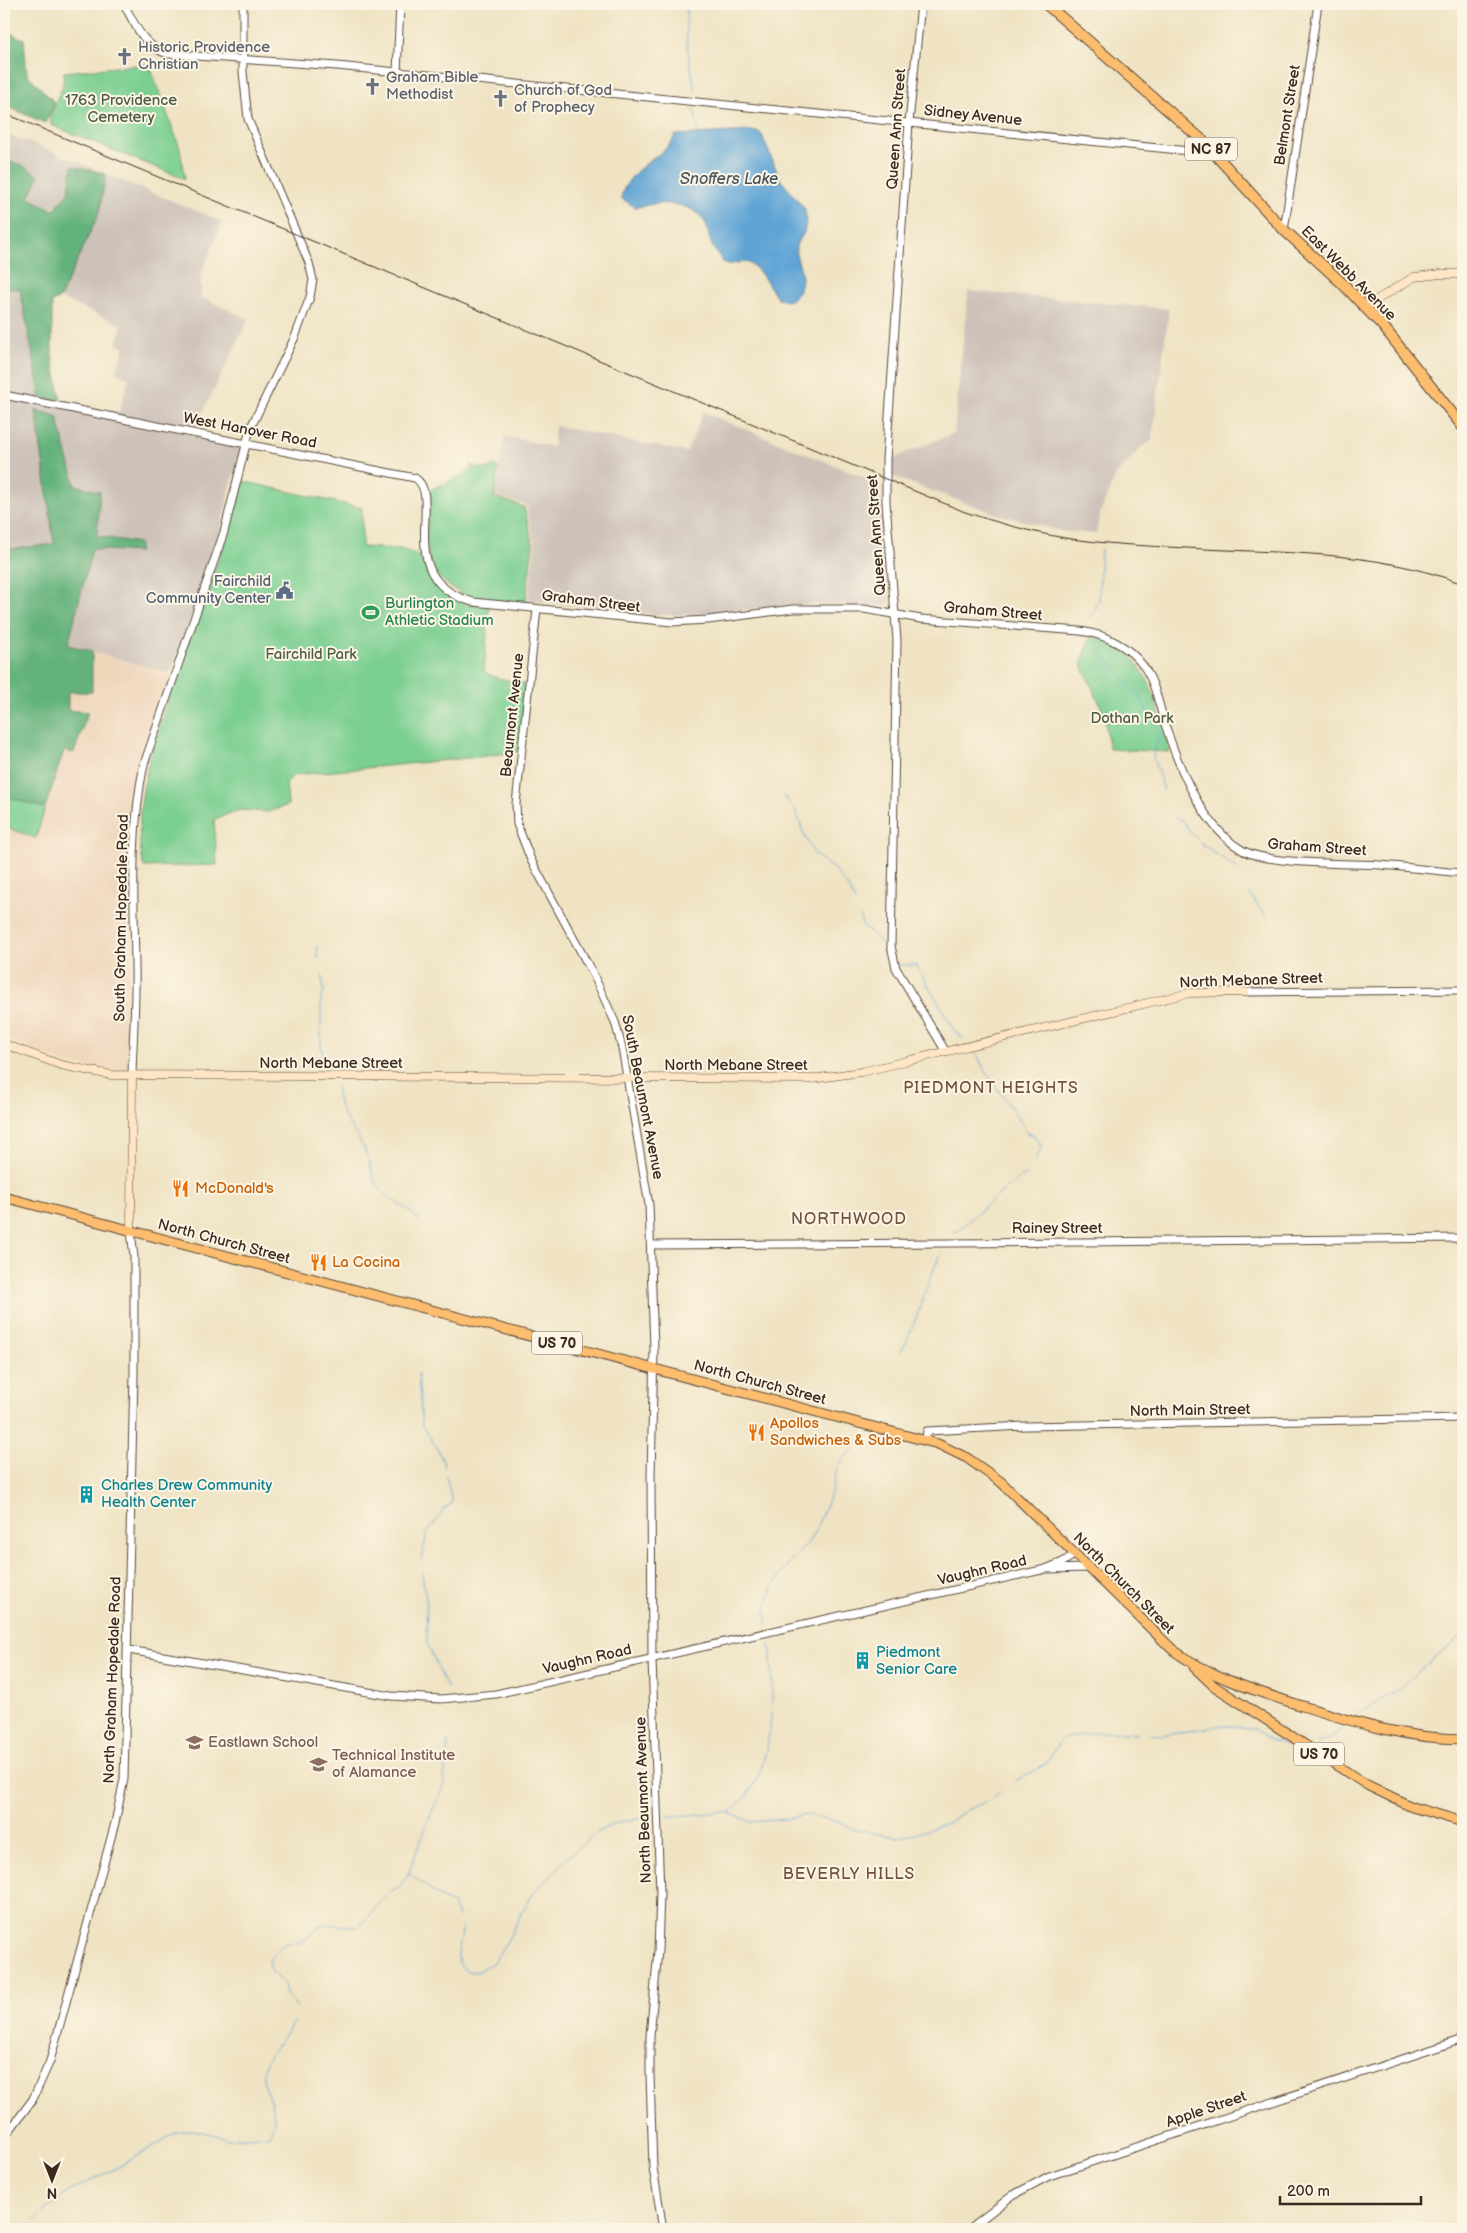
<svg xmlns="http://www.w3.org/2000/svg" width="1467" height="2233" viewBox="0 0 1467 2233" font-family="'Balsamiq Sans',sans-serif">
<rect width="100%" height="100%" fill="#fcf5e5"/>
<filter id="ink" filterUnits="userSpaceOnUse"><feTurbulence type="fractalNoise" baseFrequency=".02" numOctaves="2"/><feDisplacementMap in="SourceGraphic" scale="10" xChannelSelector="R" yChannelSelector="G"/><feConvolveMatrix kernelMatrix="1 2 1 2 8 2 1 2 1" color-interpolation-filters="sRGB"/></filter>
<filter id="wash" filterUnits="userSpaceOnUse"><feTurbulence type="fractalNoise" baseFrequency=".0096" numOctaves="4" result="noise"/><feDisplacementMap in="SourceGraphic" scale="20" xChannelSelector="R" yChannelSelector="G"/><feGaussianBlur stdDeviation="1.12" result="paint"/><feColorMatrix in="noise" values="0 0 0 0 0 0 0 0 0 0 0 0 0 0 0 0 0 1.4 0 .05"/><feComposite in="paint" operator="in"/></filter>
<g filter="url(#wash)">
<rect width="100%" height="100%" fill="#efe3c3"/>
<!-- built -->
<path fill="#efd6bb" d="M92,651l79,22 -24,74 -18,83 -1,243 -68,-12 -56,-25v-240l41,12 19,-57 10,2 14,-40 -20,-3 -1,-18h25z"/>
<!-- industrial -->
<g fill="#cdc2b9">
<path d="M4,134l30,10 189,78 -22,52v23l48,22 -58,117 50,9 -27,111 -43,117 -103,-28 24,-96 46,3 1,-9 -42,-7 3,-44 -25,-7 -18,-70 -21,-4 18,134 -50,5v-265l14,-1 22,63 1,51 20,2 58,13 10,-35 -13,-6 9,-25 -9,-3 6,-19 -62,-27 39,-85 -80,-10 -15,1z"/>
<path d="M968,291l201,18 -17,132 -10,5 -26,29 -15,36 -5,23 -34,-3 -65,-17 -109,-39 3,-16 63,-26z"/>
<path d="M703,412l177,72 10,116 -5,6 -71,-2 -113,10 -42,1 -131,-15 7,-54 -9,-41 -32,-9 11,-60 48,11 2,-21 132,26z"/>
</g>
<!-- green -->
<g fill="#7bcf92" stroke="#5b7c58">
<path d="M149,64l31,84 5,31 -134,-54 -1,-8 13,-32 1,-13z"/>
<path d="M471,463l2,4 17,2 3,-4 5,2 -4,30 30,10 9,37 -7,55 4,4c-41,-1 -97,-3 -103,-56 -1,-17 1,-36 1,-54 9,-11 18,-6 29,-16l4,1 10,-10z"/>
<path d="M242,481l120,27v39l38,2 19,6c5,7 7,15 12,21 13,22 34,28 58,31l-5,65 13,6 29,6 -5,63 -6,5 -37,5 -184,18 -8,8 2,22 -20,7 -28,-2 -26,9 3,46 -73,2c-21,-73 35,-196 60,-266 14,-40 28,-79 38,-120z"/>
<path d="M1095,636c9,4 20,7 27,13 32,24 37,67 48,103l-61,-3 -3,-22 -6,-23 -19,-40 9,-25z"/>
<path d="M4,796l41,12 -9,30 -32,-11z"/>
</g>
<!-- forest -->
<g fill="#64b27c" stroke="#506e4d">
<path d="M4,31l20,8 3,35 28,29 -10,20 -41,-18z"/>
<path d="M4,160l18,5 17,11 -10,22 25,12 15,-18 3,-26 34,8 -7,39 -39,85 -8,4v52l9,46 -20,-2 -21,-109 -16,-1v-91l4,-7z"/>
<path d="M36,410l21,6 18,69 25,7 -3,44 42,7v9l-47,-3 -24,96 24,6v41h-24v18l20,2 -14,41 -10,-2 -19,57 -41,-12v-246l50,-6z"/>
</g>
<!-- water -->
<path fill="#5fa4d5" stroke="#4d677a" d="M751,131l8,1 3,3 18,44 25,30c1,7 2,21 -3,27 -2,4 -5,5 -6,10 -2,18 15,29 -1,50 -5,6 -10,6 -17,2 -9,-10 -17,-29 -29,-35 -8,-4 -20,5 -26,-1 -2,-1 -2,-4 -4,-6 -6,-8 -9,-13 -11,-24 -4,-25 -32,-30 -55,-28 -6,1 -12,3 -18,3l-14,-9c7,-33 48,-42 54,-63z"/>
<g fill="none" stroke-linecap="round" stroke-linejoin="round">
<!-- stream -->
<g stroke="#5fa4d5" stroke-width="1">
<path d="M686,4l1,42 8,45"/>
<path d="M692,108l3,5 4,21"/>
<path d="M1091,618l8,-18 2,-51"/>
<path d="M1095,640l8,15 36,41 20,35 -6,27 11,32"/>
<path d="M784,796l12,15 8,24 10,19 20,15 15,20 6,13"/>
<path d="M1175,818l7,2c13,23 33,33 55,48"/>
<path d="M1249,894l20,26"/>
<path d="M860,917l2,8 23,21"/>
<path d="M317,946l1,13"/>
<path d="M900,965h16l39,66 9,8"/>
<path d="M322,975l2,15 -3,10v44l4,22"/>
<path d="M976,1053c13,29 37,52 51,80l8,3 4,8 3,1 -6,15"/>
<path d="M336,1086c3,35 19,40 31,69 5,12 4,24 14,35 11,13 28,16 38,31"/>
<path d="M953,1232l4,-1 55,-48 13,-8"/>
<path d="M901,1351c18,-31 24,-67 41,-99"/>
<path d="M418,1374l4,52 16,23 7,18"/>
<path d="M421,1560l6,-26 18,-26 4,-2 3,-4 -6,-27"/>
<path d="M422,1573l4,27 1,43 20,45"/>
<path d="M767,1624l-1,-12 2,-13 7,-16 12,-17 20,-22 8,-13 16,-38 7,-28 16,-17 6,-11"/>
<path d="M1354,1716l39,-23 64,-54 6,-2"/>
<path d="M1150,1734l16,1 57,-10 13,1 18,3 20,12 15,4"/>
<path d="M1317,1743l16,-7 10,-9"/>
<path d="M1015,1781l31,-17 14,-24c29,-9 47,-9 77,-6"/>
<path d="M730,1813c9,-10 19,-18 25,-30 19,-37 19,-98 15,-138"/>
<path d="M662,1817l64,-5 25,10 35,-3 17,-4 13,1 28,8 11,6 42,7 15,-2 36,-12 17,-12 23,-10 13,-10"/>
<path d="M409,1873l35,27 9,4 6,14"/>
<path d="M462,1928c1,12 -10,30 1,40 9,7 21,3 28,-4 17,-18 24,-42 37,-62 7,-13 18,-21 27,-31 31,-32 50,-53 97,-53"/>
<path d="M297,2008l-11,-14 -2,-11 -12,-11 -3,-9 1,-5 14,-14 18,-2 15,-14 10,-4 32,3 27,-32 15,-10 7,-11 25,-65 10,-19 5,-49"/>
<path d="M27,2229l25,-25 18,-13 54,-27 53,-32 16,-2 27,6 7,3 41,-4c17,-19 -8,-45 -5,-64 3,-15 23,-37 32,-50"/>
</g>
</g>
</g>
<g filter="url(#ink)">
<g fill="none" stroke-linecap="round" stroke-linejoin="round">
<defs>
<g id="tertiary">
<path d="M124,4c11,21 20,44 45,50l168,12 862,86 9,-6"/>
<path d="M921,4l-12,119 -23,337v42l11,138 -6,306 5,22 50,84"/>
<path d="M397,73l3,-69"/>
<path d="M1284,230l34,-226"/>
<path d="M4,395l411,83c30,18 -24,102 58,124l199,20 36,-2 85,-11h71l57,10 159,12c25,3 49,15 64,36 12,17 15,40 22,60 13,41 37,100 76,123 26,15 105,13 138,15 28,2 56,6 83,8"/>
<path d="M537,609l-21,195 1,20 14,36 63,116 21,46 7,26 27,157 5,144 -3,126 1,184 8,234 -2,58 -8,85v39l3,93 10,61"/>
<path d="M1245,992l218,-2"/>
<path d="M132,1075c1,-37 4,-74 3,-110 -1,-68 -5,-134 9,-201l80,-232 26,-103 45,-92 15,-40 3,-17 -4,-17 -61,-144 -5,-47v-68"/>
<path d="M651,1245l432,-3 380,-4"/>
<path d="M926,1440l1,-9 99,-5 437,-8"/>
<path d="M1048,1568l15,-6 12,-8"/>
<path d="M129,1650l262,46 50,3 55,-5 550,-125 44,-1"/>
<path d="M4,2138l29,-39 17,-38 65,-238 9,-44 10,-403v-119l-3,-26"/>
<path d="M969,2229l44,-34 36,-19 414,-137"/>
</g>
<g id="secondary">
<path d="M1365,307l49,-30 27,-3h22"/>
<path d="M4,1044l57,21 50,10 701,4 49,-7 328,-79 56,-1"/>
<path d="M131,1231l1,-156"/>
</g>
<g id="primary">
<path d="M4,1197l934,247 29,14 34,24 172,168c37,27 83,41 126,55 54,17 107,34 164,34"/>
<path d="M1194,1667l20,19 153,99 45,22 51,15"/>
</g>
<path id="trunk" d="M1046,4l156,136 82,90 59,54 39,41 81,102"/>
</defs>
<!-- tertiary casing -->
<use href="#tertiary" stroke="#564637" stroke-width="9"/>
<!-- secondary casing -->
<use href="#secondary" stroke="#564637" stroke-width="9"/>
<!-- primary casing -->
<use href="#primary" stroke="#564637" stroke-width="11"/>
<!-- trunk casing -->
<use href="#trunk" stroke="#564637" stroke-width="12"/>
<!-- tertiary -->
<use href="#tertiary" stroke="#fff" stroke-width="7"/>
<!-- secondary -->
<use href="#secondary" stroke="#fee5c5" stroke-width="8"/>
<!-- primary -->
<use href="#primary" stroke="#fcbd6e" stroke-width="9"/>
<!-- trunk -->
<use href="#trunk" stroke="#fcbd6e" stroke-width="10"/>
<!-- rail -->
<path stroke="#3b2a1e" stroke-width="1" d="M4,113l961,399c33,11 66,20 100,26 39,6 81,8 121,10 97,6 185,1 277,36"/>
</g>
</g>
<!-- icons -->
<defs>
<symbol id="church-bare" viewBox="-9 -9 18 18"><path d="M-1.2-6h2.4v3.5h3.3v2.4h-3.3V6h-2.4V-.1h-3.3v-2.4h3.3Z" fill="#6b7280" stroke="#fcf5e5" stroke-width="2.5" paint-order="stroke"/></symbol>
<symbol id="civic-bare" viewBox="-9 -9 18 18"><path d="M-.6-6.5H3V-4.5H.6V-3L4-1V1h2V6H-6V1h2V-1L-.6-3ZM-1.2 2.5V6h2.4V2.5Z" fill="#5c6f8a" stroke="#fcf5e5" stroke-width="2.5" paint-order="stroke"/></symbol>
<symbol id="stadium-bare" viewBox="-9 -9 18 18"><path d="M0-5a6.5 5 0 1 0 0 10a6.5 5 0 1 0 0-10ZM-3.5-1.8h7v3.6h-7Z" fill="#2e9e5b" stroke="#fcf5e5" stroke-width="2.5" paint-order="stroke"/></symbol>
<symbol id="restaurant-bare" viewBox="-9 -9 18 18"><path d="M-5-6h1v4h1v-4h1v4h1v-4h1v5L-1.5 .5V6h-2V.5L-5-1ZM5-6V6H3V1.5H1.5Q1.5-4 5-6Z" fill="#e8710a" stroke="#fcf5e5" stroke-width="2.5" paint-order="stroke"/></symbol>
<symbol id="building-bare" viewBox="-9 -9 18 18"><path d="M-4-6H4V6H1V3H-1V6H-4ZM-2.5-4.3h1.7v1.8h-1.7ZM.8-4.3h1.7v1.8H.8ZM-2.5-1h1.7V.8h-1.7ZM.8-1h1.7V.8H.8Z" fill="#0f9aa8" stroke="#fcf5e5" stroke-width="2.5" paint-order="stroke"/></symbol>
<symbol id="school-bare" viewBox="-9 -9 18 18"><path d="M0-5L7-2L0 1L-7-2ZM-4 1L0 2.5L4 1V4Q0 6-4 4Z" fill="#8d6e63" stroke="#fcf5e5" stroke-width="2.5" paint-order="stroke"/></symbol>
</defs>
<g fill-rule="evenodd">
<use href="#church-bare" x="112" y="44" width="25" height="25"/>
<use href="#church-bare" x="360" y="74" width="25" height="25"/>
<use href="#church-bare" x="488" y="86" width="25" height="25"/>
<use href="#civic-bare" x="272" y="578" width="25" height="25"/>
<use href="#stadium-bare" x="358" y="600" width="25" height="25"/>
<use href="#restaurant-bare" x="168" y="1176" width="25" height="25"/>
<use href="#restaurant-bare" x="306" y="1250" width="25" height="25"/>
<use href="#restaurant-bare" x="744" y="1420" width="25" height="25"/>
<use href="#building-bare" x="74" y="1482" width="25" height="25"/>
<use href="#building-bare" x="850" y="1648" width="25" height="25"/>
<use href="#school-bare" x="182" y="1730" width="25" height="25"/>
<use href="#school-bare" x="306" y="1752" width="25" height="25"/>
</g>
<g text-anchor="middle" stroke-width="4" stroke-linejoin="round" paint-order="stroke">
<!-- shield labels -->
<g fill="#fcf5e5" stroke="#75675a" stroke-width="1">
<rect x="1185" y="137.5" width="52" height="23" rx="4"/>
<rect x="532" y="1331.5" width="50" height="23" rx="4"/>
<rect x="1294" y="1742.5" width="50" height="23" rx="4"/>
</g>
<g font-size="14" font-weight="bold" fill="#3b2a1e">
<text x="1211" y="154">NC 87</text>
<text x="557" y="1348">US 70</text>
<text x="1319" y="1759">US 70</text>
</g>
<!-- worship labels -->
<g font-size="15" fill="#5b616d" stroke="#fcf5e5" text-anchor="start">
<text x="138" y="52">Historic Providence<tspan x="138" dy="17">Christian</tspan></text>
<text x="386" y="82">Graham Bible<tspan x="386" dy="17">Methodist</tspan></text>
<text x="514" y="95">Church of God<tspan x="514" dy="17">of Prophecy</tspan></text>
</g>
<!-- park labels -->
<g font-size="15" fill="#4e5c41" stroke="#fcf5e5">
<text x="121" y="105">1763 Providence<tspan x="121" dy="17">Cemetery</tspan></text>
<text x="311" y="659">Fairchild Park</text>
<text x="1132" y="723">Dothan Park</text>
</g>
<!-- street labels -->
<g font-size="15" fill="#3b2a1e" stroke="#fcf5e5">
<text transform="translate(973 115) rotate(6)" y="5">Sidney Avenue</text>
<text transform="translate(1287 115) rotate(-81)" y="5">Belmont Street</text>
<text transform="translate(896 129) rotate(-86)" y="5">Queen Ann Street</text>
<text transform="translate(1349 273) rotate(45)" y="5">East Webb Avenue</text>
<text transform="translate(250 430) rotate(11)" y="5">West Hanover Road</text>
<text transform="translate(876 535) rotate(-94)" y="5">Queen Ann Street</text>
<text transform="translate(591 601) rotate(7)" y="5">Graham Street</text>
<text transform="translate(993 611) rotate(5)" y="5">Graham Street</text>
<text transform="translate(512 715) rotate(-84)" y="5">Beaumont Avenue</text>
<text transform="translate(1317 847) rotate(4)" y="5">Graham Street</text>
<text transform="translate(121 918) rotate(-89)" y="5">South Graham Hopedale Road</text>
<text transform="translate(1251 980) rotate(-2)" y="5">North Mebane Street</text>
<text x="331" y="1068">North Mebane Street</text>
<text x="736" y="1070">North Mebane Street</text>
<text transform="translate(643 1097) rotate(79)" y="5">South Beaumont Avenue</text>
<text x="1057" y="1233">Rainey Street</text>
<text transform="translate(224 1241) rotate(15)" y="5">North Church Street</text>
<text transform="translate(760 1382) rotate(15)" y="5">North Church Street</text>
<text transform="translate(1190 1410) rotate(-1)" y="5">North Main Street</text>
<text transform="translate(982 1570) rotate(-13)" y="5">Vaughn Road</text>
<text transform="translate(1124 1583) rotate(45)" y="5">North Church Street</text>
<text transform="translate(587 1659) rotate(-13)" y="5">Vaughn Road</text>
<text transform="translate(112 1680) rotate(-88)" y="5">North Graham Hopedale Road</text>
<text transform="translate(643 1800) rotate(-92)" y="5">North Beaumont Avenue</text>
<text transform="translate(1206 2109) rotate(-19)" y="5">Apple Street</text>
</g>
<!-- service labels -->
<g font-size="15" fill="#4e5e75" stroke="#fcf5e5" text-anchor="end">
<text x="271" y="586">Fairchild<tspan x="271" dy="17">Community Center</tspan></text>
</g>
<!-- leisure labels -->
<g font-size="15" fill="#27864d" stroke="#fcf5e5" text-anchor="start">
<text x="385" y="608">Burlington<tspan x="385" dy="17">Athletic Stadium</tspan></text>
</g>
<!-- food labels -->
<g font-size="15" fill="#c56008" stroke="#fcf5e5" text-anchor="start">
<text x="195" y="1193">McDonald's</text>
<text x="332" y="1267">La Cocina</text>
<text x="770" y="1428">Apollos<tspan x="770" dy="17">Sandwiches &amp; Subs</tspan></text>
</g>
<!-- culture labels -->
<g font-size="15" fill="#0d838f" stroke="#fcf5e5" text-anchor="start">
<text x="101" y="1490">Charles Drew Community<tspan x="101" dy="17">Health Center</tspan></text>
<text x="876" y="1657">Piedmont<tspan x="876" dy="17">Senior Care</tspan></text>
</g>
<!-- education labels -->
<g font-size="15" fill="#785e54" stroke="#fcf5e5" text-anchor="start">
<text x="208" y="1747">Eastlawn School</text>
<text x="332" y="1760">Technical Institute<tspan x="332" dy="17">of Alamance</tspan></text>
</g>
<!-- water labels -->
<g font-size="16" font-style="italic" fill="#48555e" stroke="#fcf5e5">
<text x="729" y="184">Snoffers Lake</text>
</g>
<!-- neighbourhood labels -->
<g font-size="16" letter-spacing="1" fill="#73523c" stroke="#fcf5e5">
<text x="991" y="1093">PIEDMONT HEIGHTS</text>
<text x="849" y="1224">NORTHWOOD</text>
<text x="849" y="1879">BEVERLY HILLS</text>
</g>
</g>
<!-- margin -->
<rect width="1467" height="2233" fill="none" stroke="#fcf5e5" stroke-width="20"/>
<!-- north arrow -->
<g transform="translate(52 2180) rotate(180)" stroke="#fcf5e5" stroke-width="4" paint-order="stroke">
<path d="M0-4L9 19L0 12L-9 19Z" fill="#3b2a1e"/>
<text y="-8" font-size="14" font-weight="bold" text-anchor="middle" fill="#3b2a1e">N</text>
</g>
<!-- scale -->
<path d="M1280 2196v8h141v-8" fill="none" stroke="#3b2a1e" stroke-width="2.5"/>
<text x="1287" y="2196" font-size="15" fill="#3b2a1e" stroke="#fcf5e5" stroke-width="4" paint-order="stroke">200 m</text>
</svg>
